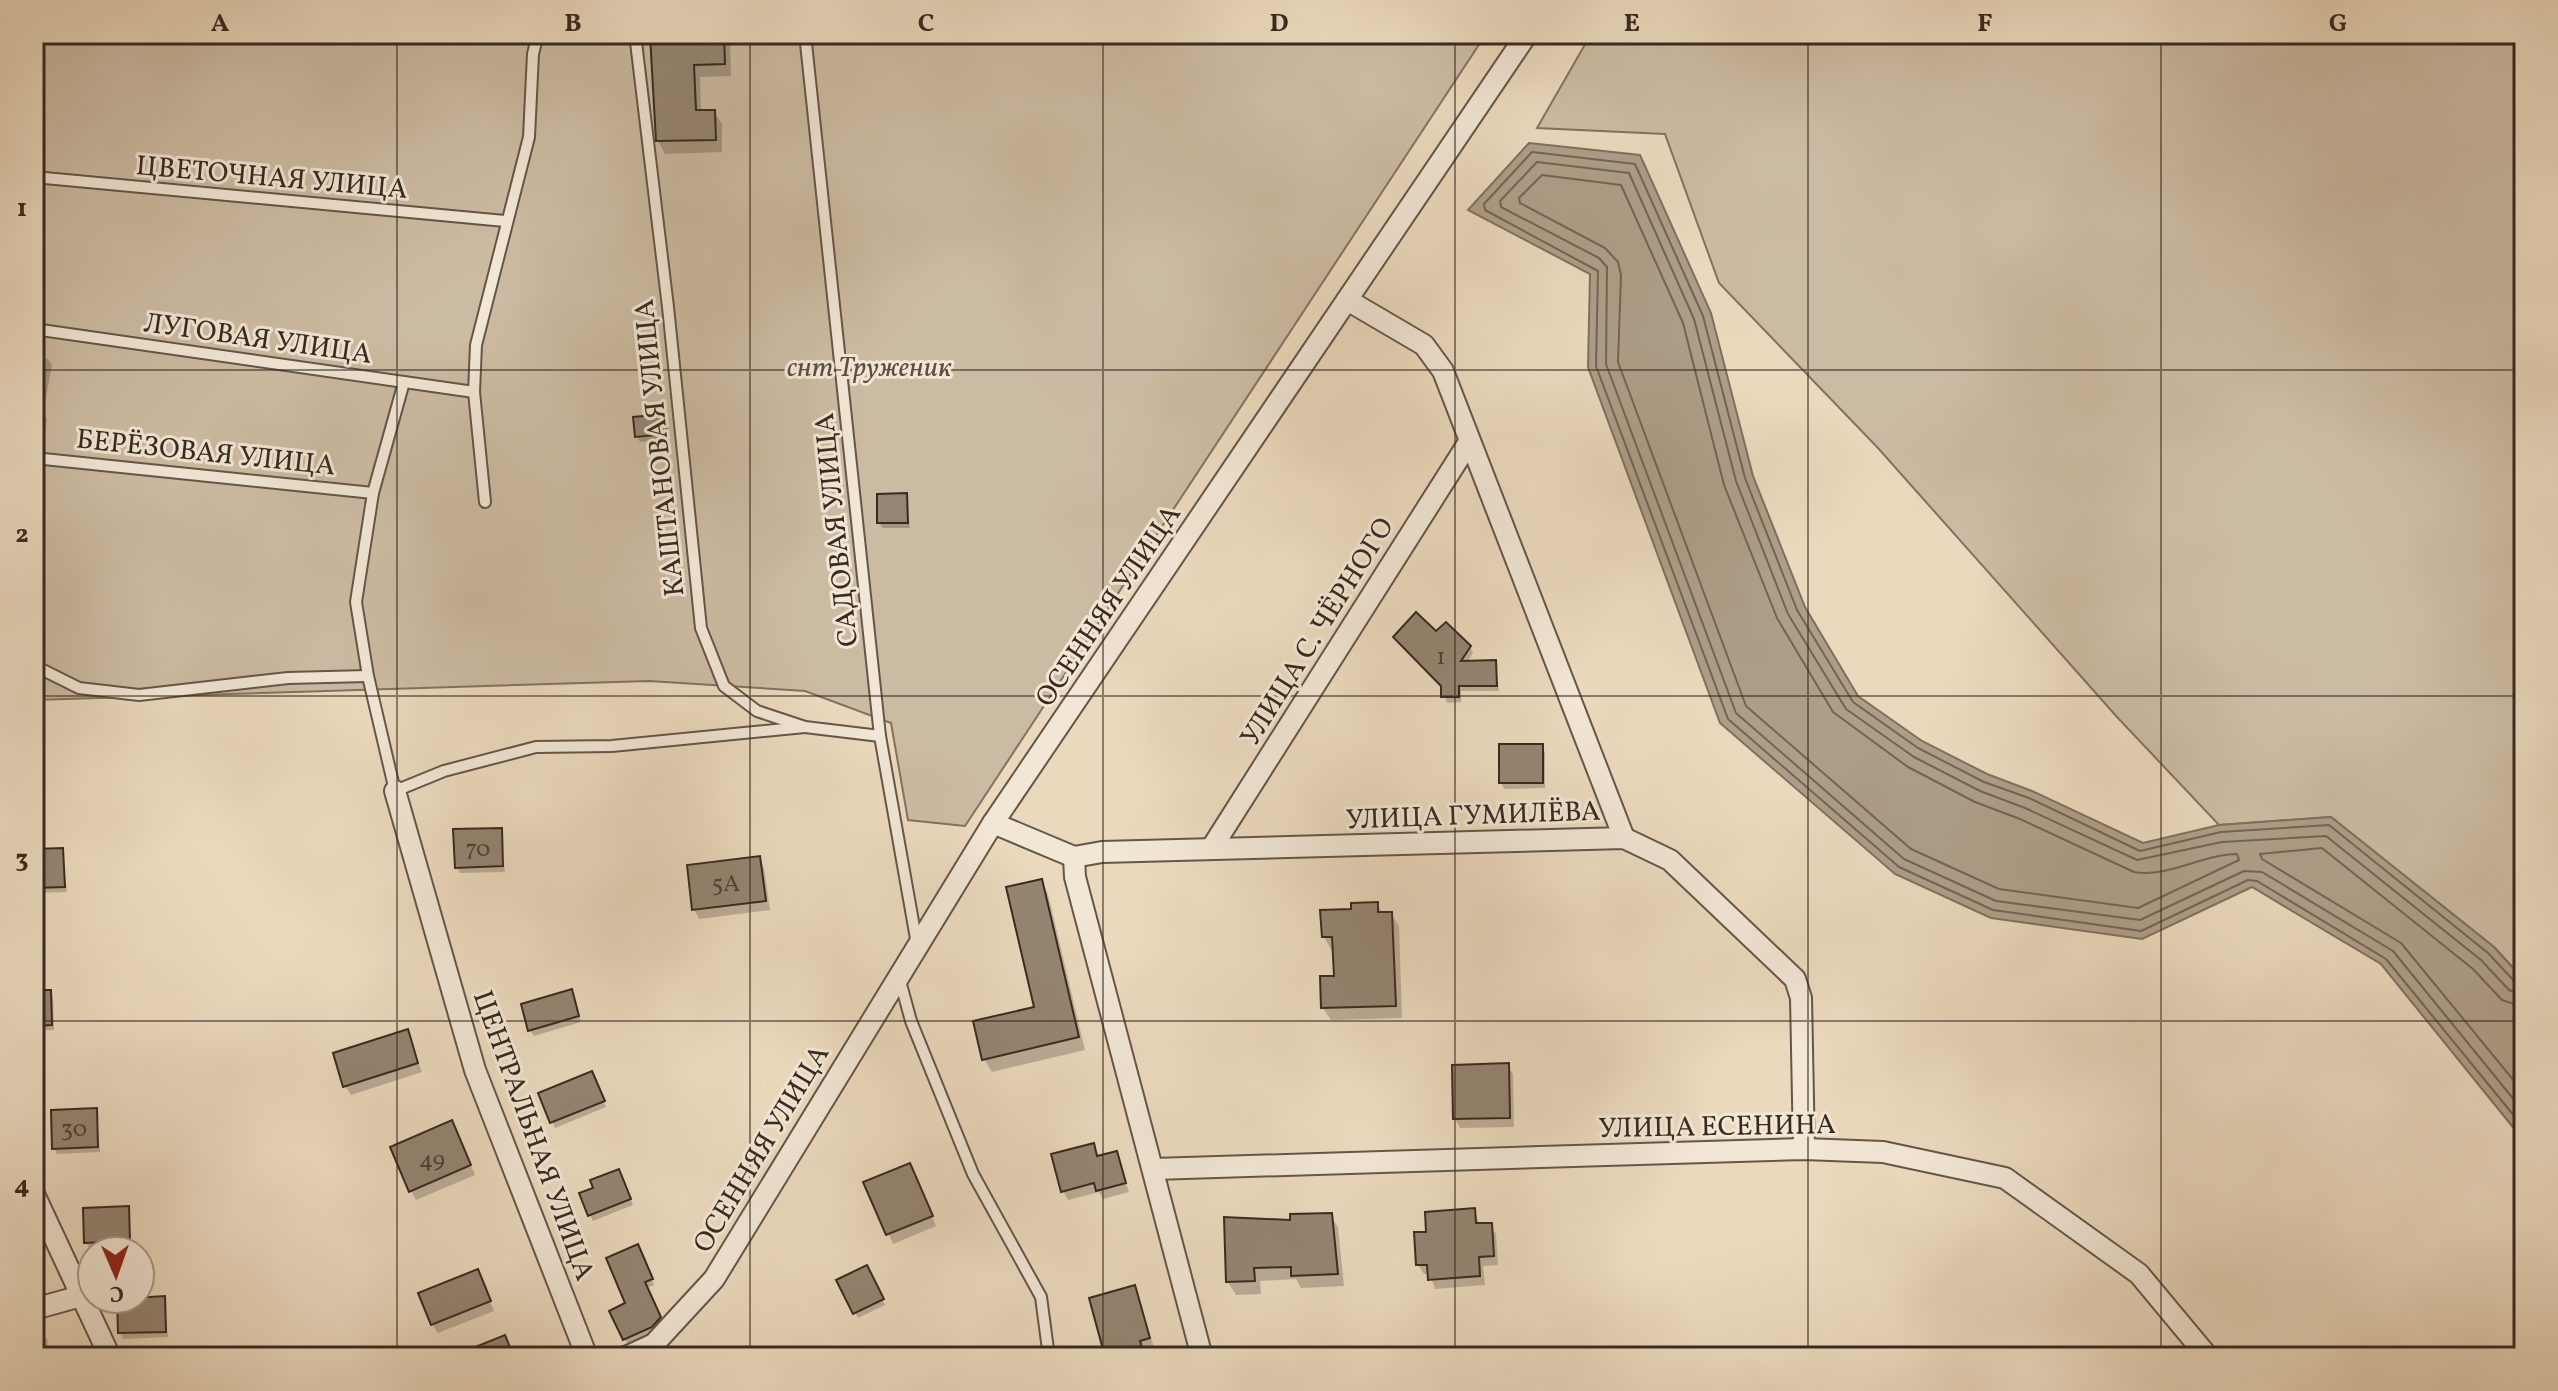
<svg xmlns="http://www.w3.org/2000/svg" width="2558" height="1391" viewBox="0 0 2558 1391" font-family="Vollkorn,serif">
<rect width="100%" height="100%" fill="#ebd9be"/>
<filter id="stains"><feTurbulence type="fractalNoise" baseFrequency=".0025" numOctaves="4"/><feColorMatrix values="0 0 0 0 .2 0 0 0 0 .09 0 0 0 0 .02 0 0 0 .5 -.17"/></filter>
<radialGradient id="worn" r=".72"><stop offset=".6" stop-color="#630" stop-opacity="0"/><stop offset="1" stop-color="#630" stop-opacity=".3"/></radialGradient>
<!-- green -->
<g fill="#ccbba3" stroke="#827262" stroke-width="2">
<path d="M34,34h1452l-521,792 -57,-6 -17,-97 -86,-32 -156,-10 -615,19z"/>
<path d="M1591,34h933v946l-30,-33 -163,-130 -112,8 -102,-108 -239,-269 -159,-165 -54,-149 -128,-6z"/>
</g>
<!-- water -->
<path fill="#ae9e88" stroke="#7e705e" stroke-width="2" d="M1529,143l111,12 71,158 42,163 52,131 53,89 64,45 65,33 45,17 111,52 76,-18 112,-8 163,130 30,33v161l-143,-177 -129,-77 -110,52 -151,-21 -96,-44 -175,-151 -132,-356 2,-93 -122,-64z"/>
<!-- shadow -->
<g fill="#0003">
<path d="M683,34l47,2 1,40 -31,1 1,35h13l8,12v28l-57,2 -7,-13z"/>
<path d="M34,357l14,2 4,6 -9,48 4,6 -4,27 -9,-1z"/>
<path d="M664,416l5,24 -29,2 -3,-5z"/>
<path d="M906,495l4,33h-27l-4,-5z"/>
<path d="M1436,634l34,13 3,6 -6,10 28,-1 4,29h-38v11l-14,1 -4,-15 -48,-51z"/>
<path d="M1541,746l4,6v36l-41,1 -3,-6z"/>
<path d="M500,830l5,42 -45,1 -3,-5z"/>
<path d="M62,850l5,42 -33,1v-42z"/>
<path d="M759,858l5,10 6,42 -71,9 -5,-10z"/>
<path d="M1041,881l7,13 37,156 -93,22 -8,-13 52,-51z"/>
<path d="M1377,904l6,10h8l8,12 3,92 -71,2 -8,-12 13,-30 -1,-29h-4l-7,-12 29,-26z"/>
<path d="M34,992h16l3,5 1,33 -20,1z"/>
<path d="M574,998l7,24 -47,14 -4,-6z"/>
<path d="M407,1031l15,41 -71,23 -6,-9z"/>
<path d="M1507,1065l6,9 1,53 -54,1 -5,-9z"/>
<path d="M594,1079l12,28 -51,21 -15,-34z"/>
<path d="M96,1110l4,42 -43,2 -3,-6z"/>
<path d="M456,1132l19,43 -59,25 -5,-9z"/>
<path d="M1093,1145l6,12 17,-4 13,39 -26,7 -4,-7 -31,8 -5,-9z"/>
<path d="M914,1174l22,52 -43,18 -27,-61z"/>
<path d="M622,1177l11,28 -40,16 -3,-6z"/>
<path d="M127,1208l5,39 -43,1 -3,-6z"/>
<path d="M1474,1210l6,15h10l6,9 2,31 -15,1 2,19 -50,4 -5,-15h-6l-6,-9 10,-32z"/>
<path d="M1330,1215l8,12 6,59 -43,2 -5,-9 -36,2 1,13 -25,1 -8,-13 64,-59z"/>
<path d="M641,1252l13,33 -7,3 16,36 -8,8 -27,13 -3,-6z"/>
<path d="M866,1268l19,37 -27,13 -19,-37z"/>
<path d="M482,1281l12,30 -56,22 -6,-9z"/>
<path d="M1134,1288l20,59 -10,3 2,7h-39z"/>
<path d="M164,1298l4,39 -45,2 -3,-6z"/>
<path d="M34,1338h13l3,19h-16z"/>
<path d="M747,1345l6,12h-35z"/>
<path d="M1404,1353l3,4h-66v-2z"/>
</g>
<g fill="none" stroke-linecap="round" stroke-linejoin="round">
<!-- shore -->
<g stroke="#726454" stroke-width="2">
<path d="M1542,175l79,10 62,138 41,162 53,133 56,94 75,55 67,35 45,17 114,53c34,6 69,-18 103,-18l2,6 -101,48 -139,-19 -88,-40 -165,-143 -128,-344 3,-87 -3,-13 -13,-14 -85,-45 -1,-5z"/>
<path d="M2524,985l-8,-2 -28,-30 -159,-128 -108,7 -81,19 -111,-53 -45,-16 -66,-34 -65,-46 -56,-92 -52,-132 -42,-162 -68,-152 -103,-12 -48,52 1,6 113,61 -2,95 132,353 171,148 94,43 148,21 107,-51 9,1 129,78 138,169"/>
<path d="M2524,995l-15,-5 -28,-30 -155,-124 -104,6 -85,18 -112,-52 -45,-17 -66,-34 -68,-48 -58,-95 -52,-133 -42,-162 -65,-146 -92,-11 -37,39 1,6 98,51 8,9 -1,97 130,349 168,146 92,42 144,19 104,-49 18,1 131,79 131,161"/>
<path d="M2524,1007l-22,-7 -29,-31 -151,-121 -62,6 2,5 139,84 123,150"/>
</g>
</g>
<!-- building -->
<g fill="#958572" stroke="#372a20" stroke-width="2">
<path d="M724,34l1,30 -31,1 2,45h19l1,30 -60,1 -6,-106z"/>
<path d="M665,414l2,20 -32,3 -2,-20z"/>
<path d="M907,493l1,30h-31v-29z"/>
<path d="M1416,612l20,19 10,-9 25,24 -10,15 35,-1 1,26h-38v11h-18v-11l-48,-49z"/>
<rect x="1499" y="744" width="44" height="39"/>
<path d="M502,828l1,38 -48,2 -2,-39z"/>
<path d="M63,848l2,39 -31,1v-39z"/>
<path d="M760,856l6,45 -74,9 -5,-45z"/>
<path d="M1042,879l37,158 -97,23 -9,-39 61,-14 -28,-120z"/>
<path d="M1378,902v10h14l4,94 -75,2 -1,-32h14l-2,-39h-10l-2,-27 31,-1v-6z"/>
<path d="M572,989l7,27 -51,15 -7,-27z"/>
<path d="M34,990h17l1,35 -18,1z"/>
<path d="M408,1029l10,34 -75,24 -10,-34z"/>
<path d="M1509,1063l1,55 -57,1 -1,-54z"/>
<path d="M592,1071l13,30 -55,22 -12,-30z"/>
<path d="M97,1108l1,39 -46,2 -1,-39z"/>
<path d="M452,1120l19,45 -62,27 -19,-45z"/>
<path d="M1094,1143l3,13 20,-5 9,32 -30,8 -2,-8 -33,9 -10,-38z"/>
<path d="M910,1163l23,53 -47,19 -23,-53z"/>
<path d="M619,1169l12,30 -43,17 -9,-23 14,-5 -3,-8z"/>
<path d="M129,1206l1,35 -46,2 -1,-35z"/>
<path d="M1475,1208l1,15h16l2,33 -15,1 1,19 -52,4 -1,-15h-11l-2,-33h12l-1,-20z"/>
<path d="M1332,1213l6,61 -47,2v-9l-37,1 1,13 -29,1 -2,-65 66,3v-6z"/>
<path d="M638,1244l15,35 -8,3 16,35 -9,10 -29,13 -14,-29 16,-8 -19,-45z"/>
<path d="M867,1265l17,34 -31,15 -17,-34z"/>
<path d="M478,1269l13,32 -60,24 -13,-32z"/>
<path d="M1135,1285l15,53 -10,3 5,16h-40l-16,-59z"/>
<path d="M165,1296l1,36 -48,1 -1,-34z"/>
<path d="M505,1335l9,22h-61v-1z"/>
</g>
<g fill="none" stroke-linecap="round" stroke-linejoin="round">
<defs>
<g id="service">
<path d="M635,34l33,273 33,321 23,58 33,25 48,16 75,9"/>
<path d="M805,34l75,702 37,208"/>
<path d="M34,177l471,44"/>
<path d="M34,329l440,63"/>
<path d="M404,382l-31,111 -17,109 12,74 27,115 49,-20 92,-24 76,-1 193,-19"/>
<path d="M34,458l339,35"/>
<path d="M485,502l-11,-110 2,-47 53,-208 4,-83 5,-20"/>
<path d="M34,669l9,1 36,18 60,7 149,-17 80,-2"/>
<path d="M899,977l12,44 62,153 68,123 8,60"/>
</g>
<g id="minor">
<path d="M1349,301l75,44 19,26 181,467"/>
<path d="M395,791l80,279 112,287"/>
<path d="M993,823l81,34"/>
<path d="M1211,849l258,-407"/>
<path d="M1074,857l28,-5 522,-14 46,22 125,119 6,19 3,151"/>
<path d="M1074,857l1,20 127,480"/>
<path d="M1154,1169l650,-20 79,3 122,26 134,96 69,83"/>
<path d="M34,1194l76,163"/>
<path d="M34,1309l47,-13"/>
<path d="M626,1357l28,-13 60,-65 279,-456 534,-789"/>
</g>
</defs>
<!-- service casing -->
<use href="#service" stroke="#645648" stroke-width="14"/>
<!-- minor casing -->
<use href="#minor" stroke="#645648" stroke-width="24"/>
<!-- service -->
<use href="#service" stroke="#f2e6d5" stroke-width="10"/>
<!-- minor -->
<use href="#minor" stroke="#f2e6d5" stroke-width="20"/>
</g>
<!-- grid -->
<path fill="none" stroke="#372a20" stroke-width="2" stroke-opacity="0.55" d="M397,34v1323M750,34v1323M1103,34v1323M1455,34v1323M1808,34v1323M2161,34v1323M34,370h2490M34,696h2490M34,1021h2490"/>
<g text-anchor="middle" stroke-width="6" stroke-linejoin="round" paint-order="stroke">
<!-- number labels -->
<g font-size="24" fill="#4e4134">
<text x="1441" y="664">1</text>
<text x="478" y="856">70</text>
<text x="726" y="891">5А</text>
<text x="74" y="1136">30</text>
<text x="432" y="1167">49</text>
</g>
<!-- street labels -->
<g font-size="28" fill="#372a20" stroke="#f2e6d5">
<text transform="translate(272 176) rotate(5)" y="10">ЦВЕТОЧНАЯ УЛИЦА</text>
<text transform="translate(258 337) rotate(8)" y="10">ЛУГОВАЯ УЛИЦА</text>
<text transform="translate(658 448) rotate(-96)" y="10">КАШТАНОВАЯ УЛИЦА</text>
<text transform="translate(206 451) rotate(6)" y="10">БЕРЁЗОВАЯ УЛИЦА</text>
<text transform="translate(835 530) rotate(-96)" y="10">САДОВАЯ УЛИЦА</text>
<text transform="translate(1107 605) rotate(-56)" y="10">ОСЕННЯЯ УЛИЦА</text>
<text transform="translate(1316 631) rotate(-58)" y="10">УЛИЦА С. ЧЁРНОГО</text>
<text transform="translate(1473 814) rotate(-2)" y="10">УЛИЦА ГУМИЛЁВА</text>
<text transform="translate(1717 1125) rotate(-1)" y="10">УЛИЦА ЕСЕНИНА</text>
<text transform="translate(535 1135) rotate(70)" y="10">ЦЕНТРАЛЬНАЯ УЛИЦА</text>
<text transform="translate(760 1148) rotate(-59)" y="10">ОСЕННЯЯ УЛИЦА</text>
</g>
<!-- park labels -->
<g font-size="28" font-style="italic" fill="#5c4e41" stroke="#f2e6d5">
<text x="869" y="376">снт Труженик</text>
</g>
</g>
<!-- margin -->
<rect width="2558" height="1391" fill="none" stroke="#ebd9be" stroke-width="88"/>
<!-- north arrow -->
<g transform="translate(116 1275) rotate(178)"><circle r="38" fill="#f2e6d5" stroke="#a79b8d" stroke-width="2"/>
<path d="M0-6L14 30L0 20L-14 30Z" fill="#8f2418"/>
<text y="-12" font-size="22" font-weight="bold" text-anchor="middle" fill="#372a20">С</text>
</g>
<rect x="44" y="44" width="2470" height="1303" fill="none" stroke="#372a20" stroke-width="3"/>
<g font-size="26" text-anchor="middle" font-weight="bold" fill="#372a20">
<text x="220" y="31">A</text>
<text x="573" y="31">B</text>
<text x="926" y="31">C</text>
<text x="1279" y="31">D</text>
<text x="1632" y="31">E</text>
<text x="1985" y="31">F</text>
<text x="2338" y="31">G</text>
<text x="22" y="216">1</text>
<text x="22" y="542">2</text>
<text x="22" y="867">3</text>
<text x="22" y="1193">4</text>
</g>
<rect width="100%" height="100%" filter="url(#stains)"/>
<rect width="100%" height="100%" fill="url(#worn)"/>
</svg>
